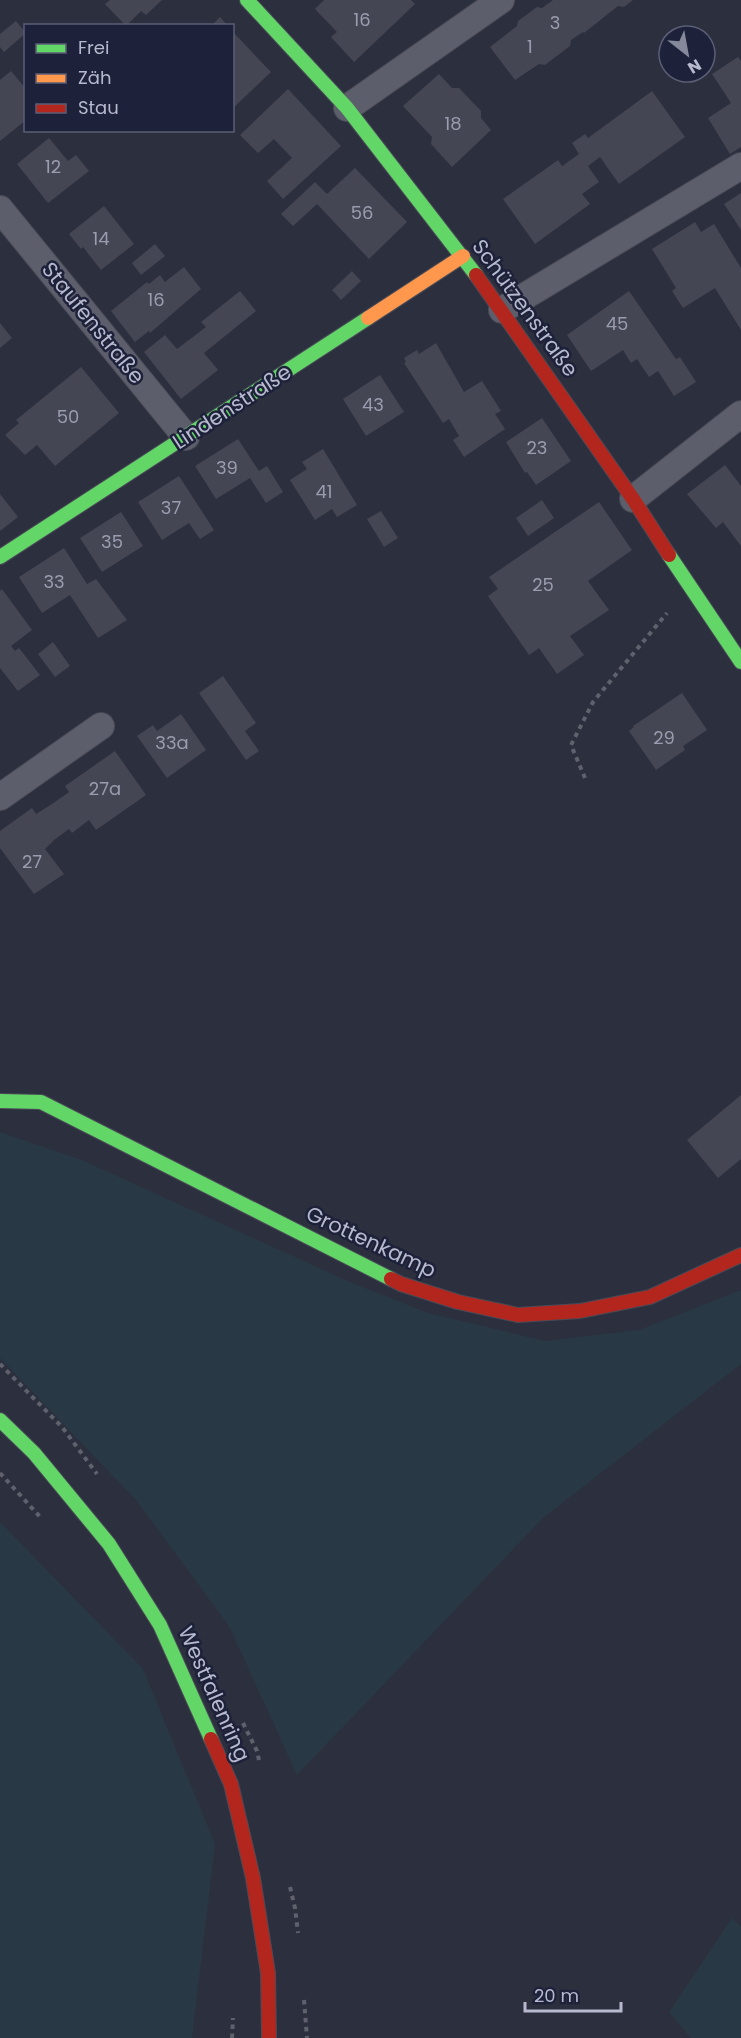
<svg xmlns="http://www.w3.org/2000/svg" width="741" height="2038" viewBox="0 0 741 2038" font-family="Poppins,sans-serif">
<rect width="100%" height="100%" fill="#2c2f3e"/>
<!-- green -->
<g fill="#283845">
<path d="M0,1132l82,28 268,122 78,31 117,28 94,-11 102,-40v74l-198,154 -246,257 -68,-149 -93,-126 -136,-142z"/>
<path d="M0,1522l143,147 72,175 -23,194h-192z"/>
<path d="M732,1918l9,9v111h-50l-22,-26z"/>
</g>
<!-- building -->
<g fill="#444653">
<path d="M110,0h52l-16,15 -5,-4 -15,15 -21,-22z"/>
<path d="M324,0h87l4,4 -61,58 -23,-25 6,-5 -22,-23z"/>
<path d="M553,0h80l-9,7 -6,-1 -34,27 -1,-1 -12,8 -1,6 -25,19 -6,-1 -24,16 -25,-33 27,-21 1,-5 19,-14 5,1z"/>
<path d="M220,17l8,9h-17z"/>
<path d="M16,21l10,12 -22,19 -4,-5v-13z"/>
<path d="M232,31l39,41 -39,37z"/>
<path d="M738,57l3,4v86l-11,7 -22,-36 23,-15 -19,-29z"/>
<path d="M11,71l15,18v31l-26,21v-61z"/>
<path d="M439,74l13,14h7l22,23v7l10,12 -39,37 -21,-23 1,-7 -29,-31z"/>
<path d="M288,89l53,57 -58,53 -16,-18 25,-23 -18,-19 -16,14 -18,-18z"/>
<path d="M652,91l33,46 -66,47 -19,-27 -12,9 11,16 -17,12 8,10 -55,40 -32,-45 55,-39 4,6 17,-12 -7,-11 13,-9 3,4z"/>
<path d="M49,138l19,23 8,-6 13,16 -41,32 -31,-39z"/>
<path d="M355,168l52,54 -38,37 -52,-55 -24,22 -12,-12 34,-32 12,12z"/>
<path d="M741,193v37l-17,-26z"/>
<path d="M104,206l30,38 -33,26 -18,-23 -2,2 -12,-15z"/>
<path d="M695,222l6,10 13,-8 27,44v62l-26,-42 -32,20 -11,-17 4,-3 -24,-39z"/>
<path d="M155,244l10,12 -24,19 -9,-12z"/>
<path d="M184,267l17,22 -51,44 -1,-2 -14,11 -24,-31 36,-29 2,2 11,-9 5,7z"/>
<path d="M352,271l9,10 -20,19 -9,-10z"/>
<path d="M240,291l16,20 -52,42 14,17 -37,29 -37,-47 21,-17 12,14 29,-22 -5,-5z"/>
<path d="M629,291l47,68 4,-2 16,25 -22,14 -16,-25 -9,6 -12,-18 -6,4 -8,-13 -32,21 -24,-36z"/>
<path d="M0,323l12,15 -12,10z"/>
<path d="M436,343l28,49 18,-11 19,30 -6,3 10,15 -41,28 -11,-17 6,-4 -10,-17 -6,4 -39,-60 2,-1 -2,-4 13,-8 2,4z"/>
<path d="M81,367l38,46 -64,53 -18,-21 -12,10 -20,-20 14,-12 -3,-3z"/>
<path d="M380,375l24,37 -38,24 -23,-37z"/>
<path d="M542,418l29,43 -35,24 -9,-13 -2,1 -19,-31z"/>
<path d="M238,439l21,32 8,-5 16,26 -17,11 -16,-25 -34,21 -21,-33z"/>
<path d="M323,449l34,56 -20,12 -5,-8 -17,11 -25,-40 17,-11 -5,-7z"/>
<path d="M725,465l16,21v60l-18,-24 -7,6 -29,-34z"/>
<path d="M179,476l35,54 -14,9 -11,-16 -27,17 -24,-38z"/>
<path d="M0,494l18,23 -18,14z"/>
<path d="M542,500l12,18 -26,18 -12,-18z"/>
<path d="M599,502l33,48 -44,31 21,29 -39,26 14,19 -27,19 -18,-26 -10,7 -41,-59 10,-7 -9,-12z"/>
<path d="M381,511l17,27 -14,9 -17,-28z"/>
<path d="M121,512l22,34 -41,26 -22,-34z"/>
<path d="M64,548l23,36 9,-5 31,41 -29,18 -28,-43 -28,18 -23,-36z"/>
<path d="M2,589l30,41 -21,16 4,5 4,-3 21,27 -22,16 -18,-23v-77z"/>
<path d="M53,642l17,24 -15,11 -17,-23z"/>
<path d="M223,676l33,47 -11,8 14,20 -13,9 -47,-67z"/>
<path d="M682,693l25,37 -24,16 2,4 -29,20 -27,-39 5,-4 -1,-1z"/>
<path d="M181,714l25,36 -39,28 -30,-42 16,-11 4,6z"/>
<path d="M115,751l31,44 -50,35 -7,-10 -17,13 -3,-4 -15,11 -9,9 19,25 -30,20 -34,-46v-17l32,-23 4,6 16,-10 17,-12 -4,-6z"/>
<path d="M741,1095v64l-23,19 -31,-38z"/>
</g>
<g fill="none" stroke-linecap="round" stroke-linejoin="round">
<defs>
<g id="street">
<path d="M347,108l154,-108"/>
<path d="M0,209l186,228"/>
<path d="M502,310l239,-144"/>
<path d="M633,499l108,-85"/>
<path d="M0,797l101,-71"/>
</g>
<g id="fast">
<path d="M247,0l100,108 129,167"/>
<path d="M669,555l72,107"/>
<path d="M0,557l368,-239"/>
<path d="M0,1101l41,1 350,177"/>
<path d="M0,1420l34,33 75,91 51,81 51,114"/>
</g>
<path id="slow" d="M368,318l95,-62"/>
<g id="jam">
<path d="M476,275l157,224 36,56"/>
<path d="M391,1279l10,5 57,18 60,13 62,-4 70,-14 91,-42"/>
<path d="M211,1739l20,45 22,94 15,95 1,65"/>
</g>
</defs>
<!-- street casing -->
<use href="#street" stroke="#494b57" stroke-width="28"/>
<!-- fast casing -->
<use href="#fast" stroke="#494b57" stroke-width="16"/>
<!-- slow casing -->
<use href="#slow" stroke="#494b57" stroke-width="16"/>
<!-- jam casing -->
<use href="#jam" stroke="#494b57" stroke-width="16"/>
<!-- path -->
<g stroke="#5f626d" stroke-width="4" stroke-dasharray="4.5 4.5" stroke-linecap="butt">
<path d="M585,778l-14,-33 22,-43 74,-89"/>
<path d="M0,1364l62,63 35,47"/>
<path d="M0,1473l42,46"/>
<path d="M243,1723l14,28 2,9"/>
<path d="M290,1887l5,21 3,25"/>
<path d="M304,2000l3,38"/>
<path d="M232,2038l1,-20"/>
</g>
<!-- street -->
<use href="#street" stroke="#5d5e6b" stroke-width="26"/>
<!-- fast -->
<use href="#fast" stroke="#63d668" stroke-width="14"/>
<!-- slow -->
<use href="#slow" stroke="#ff974d" stroke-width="14"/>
<!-- jam -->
<use href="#jam" stroke="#b3261e" stroke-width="14"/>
</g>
<g text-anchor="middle" stroke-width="5" stroke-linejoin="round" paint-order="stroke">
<!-- number labels -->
<g font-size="18" fill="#9a9caf">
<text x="362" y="26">16</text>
<text x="555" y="29">3</text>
<text x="530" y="53">1</text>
<text x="453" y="130">18</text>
<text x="53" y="173">12</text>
<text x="362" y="219">56</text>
<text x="101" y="245">14</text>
<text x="156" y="306">16</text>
<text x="617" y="330">45</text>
<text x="373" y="411">43</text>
<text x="68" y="423">50</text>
<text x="537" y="454">23</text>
<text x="227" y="474">39</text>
<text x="324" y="498">41</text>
<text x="171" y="514">37</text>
<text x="112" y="548">35</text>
<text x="54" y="588">33</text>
<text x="543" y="591">25</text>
<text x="664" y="744">29</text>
<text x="172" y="749">33a</text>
<text x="105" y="795">27a</text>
<text x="32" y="868">27</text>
</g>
<!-- street labels -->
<g font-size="21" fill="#b7b9ce" stroke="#1e213a">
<text transform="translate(525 308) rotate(54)" y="7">Schützenstraße</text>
<text transform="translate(93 323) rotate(51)" y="7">Staufenstraße</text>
<text transform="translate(232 407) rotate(-33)" y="7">Lindenstraße</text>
<text transform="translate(371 1242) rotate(25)" y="7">Grottenkamp</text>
<text transform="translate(214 1694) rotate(66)" y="7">Westfalenring</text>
</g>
</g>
<!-- legend -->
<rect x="24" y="24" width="210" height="108" fill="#1e213a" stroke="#5b5e75" stroke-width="1.5"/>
<rect x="36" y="44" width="30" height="9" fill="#63d668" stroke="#5b5e75" stroke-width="1.5"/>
<text x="78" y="54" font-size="18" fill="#b7b9ce">Frei</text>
<rect x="36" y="74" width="30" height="9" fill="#ff974d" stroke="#5b5e75" stroke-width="1.5"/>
<text x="78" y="84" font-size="18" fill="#b7b9ce">Zäh</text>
<rect x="36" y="104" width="30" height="9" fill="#b3261e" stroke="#5b5e75" stroke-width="1.5"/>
<text x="78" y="114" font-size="18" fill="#b7b9ce">Stau</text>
<!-- north arrow -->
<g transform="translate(687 54) rotate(149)"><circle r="28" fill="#1e213a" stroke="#5b5e75" stroke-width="1.5"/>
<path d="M0-4.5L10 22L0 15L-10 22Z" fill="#86899c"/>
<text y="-9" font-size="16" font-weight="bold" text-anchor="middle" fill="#b7b9ce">N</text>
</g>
<!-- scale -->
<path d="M525 2002v9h96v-9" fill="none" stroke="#b7b9ce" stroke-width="3"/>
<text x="534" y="2002" font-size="18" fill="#b7b9ce" stroke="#1e213a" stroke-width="4.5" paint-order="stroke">20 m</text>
</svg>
